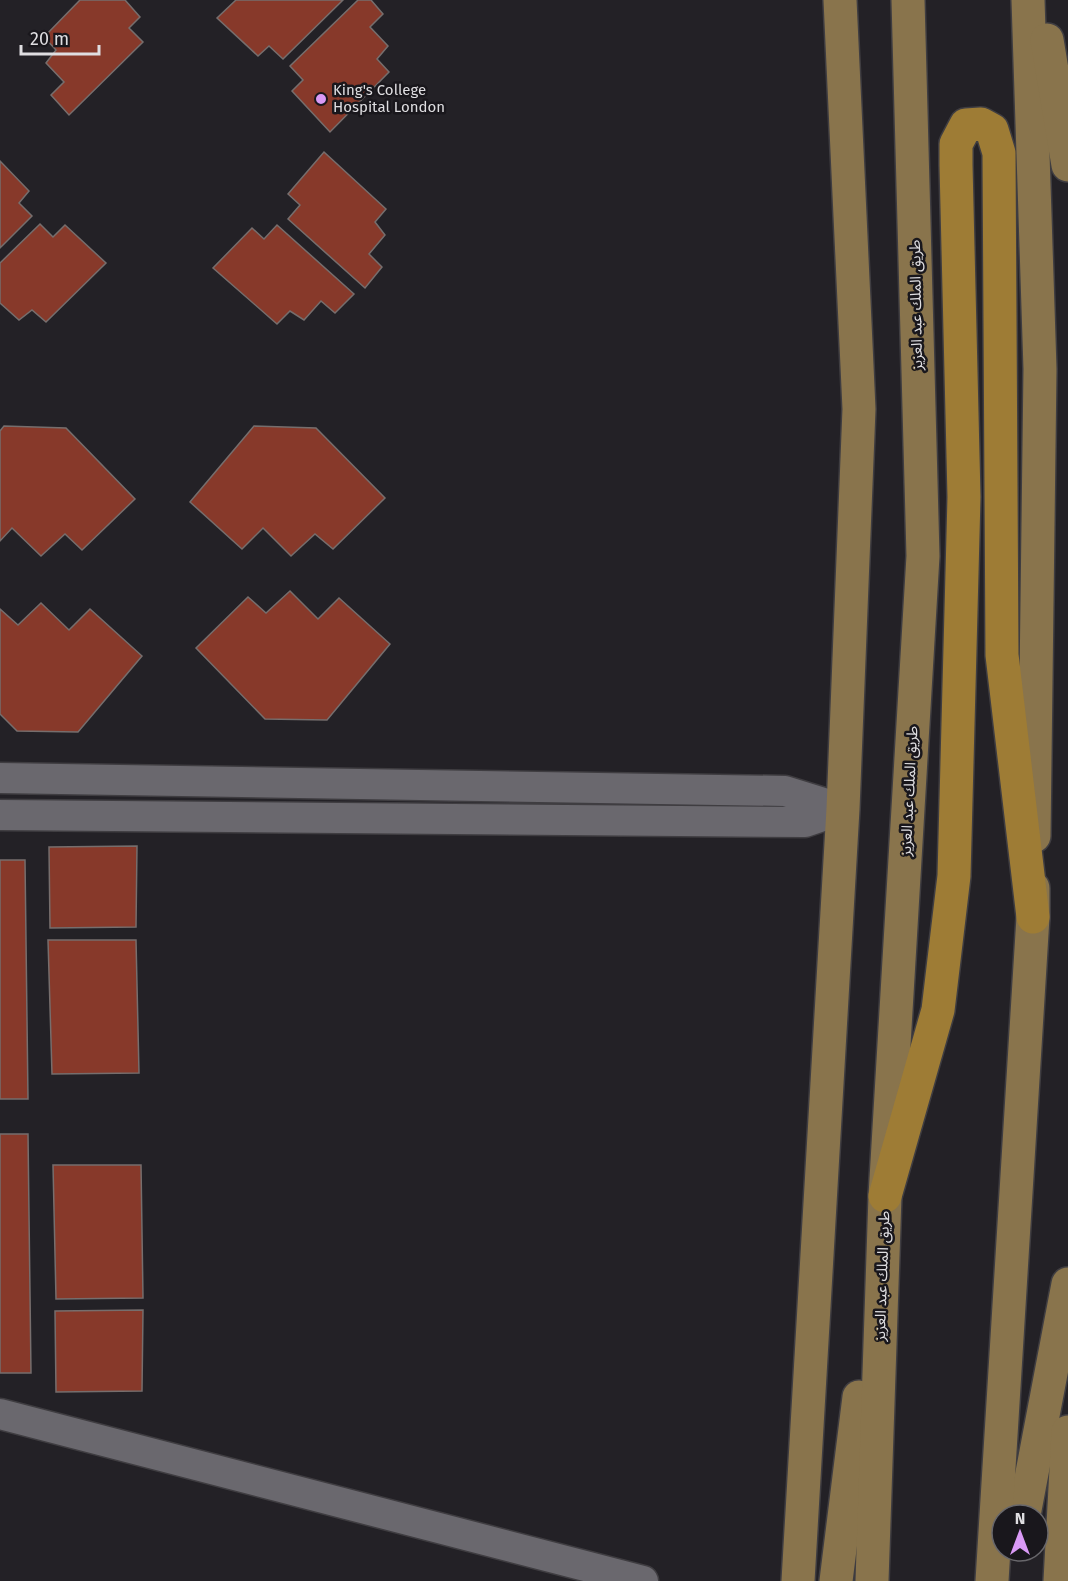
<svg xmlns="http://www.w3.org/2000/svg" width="1068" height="1581" viewBox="0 0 1068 1581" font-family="'Fira Sans','Noto Sans Arabic',sans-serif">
<rect width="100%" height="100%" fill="#232126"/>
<!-- building -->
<g fill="#87392a" stroke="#766e6d" stroke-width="1.5">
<path d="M80,0h45l15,17 -11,11 14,14 -74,73 -18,-20 13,-13 -18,-19 10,-13 -12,-13z"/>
<path d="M236,0h107l-60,59 -14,-13 -11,10 -41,-38z"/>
<path d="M358,0h13l12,14 -13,13 18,19 -11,13 12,13 -59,60 -38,-41 11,-11 -13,-14z"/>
<path d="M324,152l62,57 -11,13 10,13 -16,19 13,13 -17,21 -77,-69 12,-14 -12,-11z"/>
<path d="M0,161l29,30 -10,12 13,13 -32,32z"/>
<path d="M40,224l13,13 12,-12 41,38 -60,59 -14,-12 -13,10 -19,-17v-40z"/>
<path d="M277,225l77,69 -19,19 -14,-12 -17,19 -14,-9 -13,13 -64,-56 39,-40 12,11z"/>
<path d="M4,426l62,2 69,71 -53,51 -17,-16 -24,22 -29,-28 -12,13v-110z"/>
<path d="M254,426l62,2 69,70 -52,51 -18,-15 -24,22 -28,-28 -21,21 -52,-47z"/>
<path d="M290,591l28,28 21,-21 51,46 -63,76 -62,-1 -69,-71 52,-51 18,16z"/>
<path d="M41,603l28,27 21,-21 52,47 -64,76 -61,-1 -17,-17v-105l18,16z"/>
<path d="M137,846l-1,81 -86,1 -1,-81z"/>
<path d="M0,860h25l3,239h-28z"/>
<path d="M48,940h88l3,133 -87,1z"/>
<path d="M0,1134h28l3,239h-31z"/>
<path d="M53,1165h88l2,133 -87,1z"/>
<path d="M143,1310l-1,81 -86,1 -1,-81z"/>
</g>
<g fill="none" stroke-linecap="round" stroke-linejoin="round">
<defs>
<g id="minor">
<path d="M0,778l785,13 58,18 -38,13 -805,-7"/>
<path d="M0,1414l643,167"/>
</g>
<g id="major">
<path d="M1028,0l12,369 -6,467"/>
<path d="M1047,40l21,125"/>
<path d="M1024,1515l44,-231"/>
<path d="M798,1581l45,-772 16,-400 -19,-409"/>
<path d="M836,1581l23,-184"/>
<path d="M872,1581l13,-385 38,-640 -15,-556"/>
<path d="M992,1581l41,-664v-29"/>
<path d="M1060,1581l8,-149"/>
</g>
<path id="highway" d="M885,1196l53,-186 16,-134 10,-379 -8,-332v-21l10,-19 15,-1 11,6 7,23 3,502 31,262"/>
</defs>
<!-- minor casing -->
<use href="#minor" stroke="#3f3d41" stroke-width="33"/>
<!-- major casing -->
<use href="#major" stroke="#3f3d41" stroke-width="36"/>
<!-- highway casing -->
<use href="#highway" stroke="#3f3d41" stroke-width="36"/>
<!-- minor -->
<use href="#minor" stroke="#6a686e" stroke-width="30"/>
<!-- major -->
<use href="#major" stroke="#89744c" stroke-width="33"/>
<!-- highway -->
<use href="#highway" stroke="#9e7c35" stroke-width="33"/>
</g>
<!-- markers -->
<circle fill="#da9af6" stroke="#19171c" stroke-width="2" cx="321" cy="99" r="6"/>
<g text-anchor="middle" stroke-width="5" stroke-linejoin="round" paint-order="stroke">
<!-- poi labels -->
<g font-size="15" fill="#dfdee1" stroke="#19171c" text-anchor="start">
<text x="333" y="95">King's College<tspan x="333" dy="17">Hospital London</tspan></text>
</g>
<!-- street labels -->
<g font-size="15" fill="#dfdee1" stroke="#19171c">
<text transform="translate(916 305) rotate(-91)" y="5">طريق الملك عبد العزيز</text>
<text transform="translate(909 791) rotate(-87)" y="5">طريق الملك عبد العزيز</text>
<text transform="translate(882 1276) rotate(-88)" y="5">طريق الملك عبد العزيز</text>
</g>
</g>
<!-- north arrow -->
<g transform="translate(1020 1533)"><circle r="28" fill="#19171c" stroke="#68676b" stroke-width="1.5"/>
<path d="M0-4.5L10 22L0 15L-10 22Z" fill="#da9af6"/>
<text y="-9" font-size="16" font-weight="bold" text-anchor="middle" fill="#dfdee1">N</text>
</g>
<!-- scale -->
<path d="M21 45v9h78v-9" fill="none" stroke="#dfdee1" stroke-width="3"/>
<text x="30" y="45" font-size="18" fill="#dfdee1" stroke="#19171c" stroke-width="4.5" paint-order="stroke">20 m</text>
</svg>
